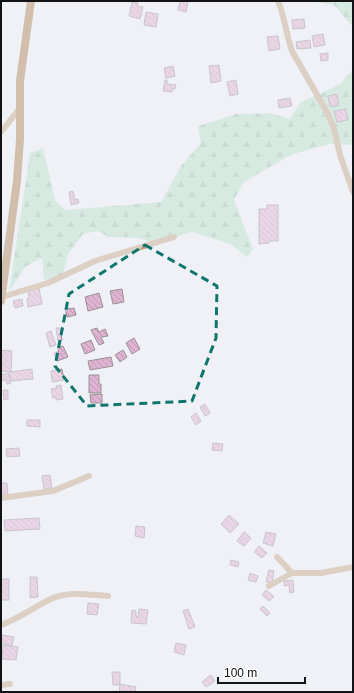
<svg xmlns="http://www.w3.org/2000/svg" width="354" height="693" viewBox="0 0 354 693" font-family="Arial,sans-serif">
<defs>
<pattern id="forest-firs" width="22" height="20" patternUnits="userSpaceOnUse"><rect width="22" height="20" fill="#b8e2c8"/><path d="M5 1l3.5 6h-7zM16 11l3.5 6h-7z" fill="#9dc1ab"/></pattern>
<pattern id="building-back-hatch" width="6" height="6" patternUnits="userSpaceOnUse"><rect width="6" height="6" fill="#dfb3d1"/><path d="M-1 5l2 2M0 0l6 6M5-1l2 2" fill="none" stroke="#be99b3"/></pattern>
</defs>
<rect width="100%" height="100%" fill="#f0f1f7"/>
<!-- forest -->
<g fill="url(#forest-firs)">
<path d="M309,1h44v26l-19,-22z"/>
<path d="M353,69v76l-23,-1 -37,10 -49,28 -10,18 19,49 -6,8 -17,-13 -38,-12 -37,11 -17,-5 -30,-1 -10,-6 -15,3 -15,20 -5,21 -19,5 -2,-22 -17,9 -16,25 21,-139 13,-5 12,52 10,10 96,-8 20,-36 20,-23 -3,-17 38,-12 34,-1 20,6 11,-17 38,-17z"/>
</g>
<!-- building -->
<g fill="url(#building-back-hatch)" stroke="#979295">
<path d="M180,1l8,1 -2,10 -8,-2z"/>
<path d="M132,2l6,1 -1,3 6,1 -3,12 -11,-3z"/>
<path d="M146,12l12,2 -2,13 -12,-2z"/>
<path d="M304,19l1,9 -12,1 -1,-9z"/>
<path d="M323,34l2,11 -11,2 -2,-11z"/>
<path d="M278,36l2,13 -11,2 -2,-14z"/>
<path d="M310,40l1,8 -14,1 -1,-7z"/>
<path d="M328,53v7l-7,1 -1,-7z"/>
<path d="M219,65l2,16 -10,2 -2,-17z"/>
<path d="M173,66l2,10 -9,2 -2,-10z"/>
<path d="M165,80h2v4l9,1 -1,4h-3v3l-9,-1z"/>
<path d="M236,80l2,14 -8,2 -3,-14z"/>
<path d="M337,94l2,11 -9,2 -2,-11z"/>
<path d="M290,98l2,8 -13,2 -1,-8z"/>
<path d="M346,109l2,11 -11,2 -3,-11z"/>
<path d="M73,191l2,9 3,-1 1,4 -8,2 -2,-13z"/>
<path d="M267,205h11v36h-9v2l-10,1v-35h8z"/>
<path d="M39,288l3,16 -14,3 -1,-8 2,-1 -1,-8z"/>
<path d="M122,289l2,13 -11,2 -3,-13z"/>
<path d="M99,293l4,14 -15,4 -3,-14z"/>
<path d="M22,299l1,7 -8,2 -2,-7z"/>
<path d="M69,308v1l5,-1 2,7 -9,2 -2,-8z"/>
<path d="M56,328h4l2,12 -4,1z"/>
<path d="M97,328l2,4 6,-3 3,7 -7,1 3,6 -5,2 -8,-15z"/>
<path d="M51,331l5,14 -6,2 -4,-14z"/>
<path d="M134,338l6,11 -8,5 -6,-11z"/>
<path d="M91,340l4,10 -10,4 -4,-10z"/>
<path d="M63,346l5,11 -11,4 -3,-8 5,-2 -2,-3z"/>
<path d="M1,350l11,1 -1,21 -10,-1z"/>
<path d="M123,350l4,7 -7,5 -5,-7z"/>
<path d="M111,357l2,9 -23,4 -2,-9z"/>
<path d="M32,369l1,10 -23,2 -1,-9z"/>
<path d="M62,369l2,11 -12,2 -1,-11z"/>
<path d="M8,373l3,10 -4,1 -1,-4 -3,1 -2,-6z"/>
<path d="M89,375h10v9h2v9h-12z"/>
<path d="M61,385l2,14 -7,1v-3l-3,1 -2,-9 6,-1 -1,-2z"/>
<path d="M3,390h5v9l-4,1z"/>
<path d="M102,394v9h-11l-1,-8z"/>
<path d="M205,404l5,9 -5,3 -5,-9z"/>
<path d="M196,413l5,8 -5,4 -5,-8z"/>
<path d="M27,420h13v7l-13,-1z"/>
<path d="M213,443l10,1 -1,7 -10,-1z"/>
<path d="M19,448l1,8 -13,1 -1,-8z"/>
<path d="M50,475l2,13 -8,1 -2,-13z"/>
<path d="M1,483h6l1,11h-7z"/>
<path d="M229,515l10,9 -9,9 -9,-9z"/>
<path d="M39,518l1,11 -35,2 -1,-11z"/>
<path d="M136,526l9,1 -1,11 -9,-2z"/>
<path d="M244,532l7,6 -7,8 -7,-5z"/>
<path d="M266,532l10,2 -3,12 -10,-3z"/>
<path d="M259,546l8,7 -5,5 -8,-6z"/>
<path d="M231,560l8,2 -1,5 -8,-2z"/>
<path d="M269,570l5,1 -2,12 -6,-1z"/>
<path d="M250,573l8,3 -2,6 -8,-2z"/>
<path d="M30,577h7l1,20 -8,1z"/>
<rect x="1" y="579" width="8" height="21"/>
<path d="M293,580l1,12 -4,1 -1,-8 -5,1v-5z"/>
<path d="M266,590l8,7 -5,4 -7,-6z"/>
<path d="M88,603l11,1 -2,11 -10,-1z"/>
<path d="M263,606l7,7 -3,3 -7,-7z"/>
<path d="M139,609l9,1 -2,14 -15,-1 1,-13 4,1v6h2z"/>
<path d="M188,609l7,18 -6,2 -6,-18z"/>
<path d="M2,635l12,2 -2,9 -11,-3z"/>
<path d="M176,643l10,2 -2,10 -10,-3z"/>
<path d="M3,645l15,2 -2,13 -14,-1z"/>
<path d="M112,672h8v13h-7z"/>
<path d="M211,675l4,6 -9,6 -4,-5z"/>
<path d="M120,684l16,3 -1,5h-16z"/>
</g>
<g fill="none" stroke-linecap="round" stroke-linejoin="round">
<!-- street -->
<g stroke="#c4a686" stroke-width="6">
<path d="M278,1c7,16 8,34 14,50l36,63 7,18 5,23 13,37"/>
<path d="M1,132l19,-24"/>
<path d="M2,297l46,-14 47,-22 79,-24"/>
<path d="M1,498l52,-7 36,-15"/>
<path d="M277,557l15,16"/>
<path d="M269,586l23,-13h29l32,-6"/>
<path d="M1,625c18,-6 34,-19 52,-27 17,-7 37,-3 55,-2"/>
<path d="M1,685l9,-1"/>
</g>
<!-- secondary -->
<path stroke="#ac814f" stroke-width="8" d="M1,301l16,-120 3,-42v-58l11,-80"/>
</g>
<!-- marked area -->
<path d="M0 0H354V693H0ZM145,245l72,41 -1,52 -24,63 -105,5 -32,-40 14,-72z" fill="#f0f1f7" fill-opacity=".55" fill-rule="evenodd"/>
<path fill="none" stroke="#0f766e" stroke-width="3" stroke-dasharray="8 5" stroke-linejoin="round" d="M145,245l72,41 -1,52 -24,63 -105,5 -32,-40 14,-72z"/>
<!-- border -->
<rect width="354" height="693" fill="none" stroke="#131315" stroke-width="4"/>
<!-- scale -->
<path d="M218 677v6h87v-6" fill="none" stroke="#131315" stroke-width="2"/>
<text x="224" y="677" font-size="12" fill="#131315" stroke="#ffffff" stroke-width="3" paint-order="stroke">100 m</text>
</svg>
